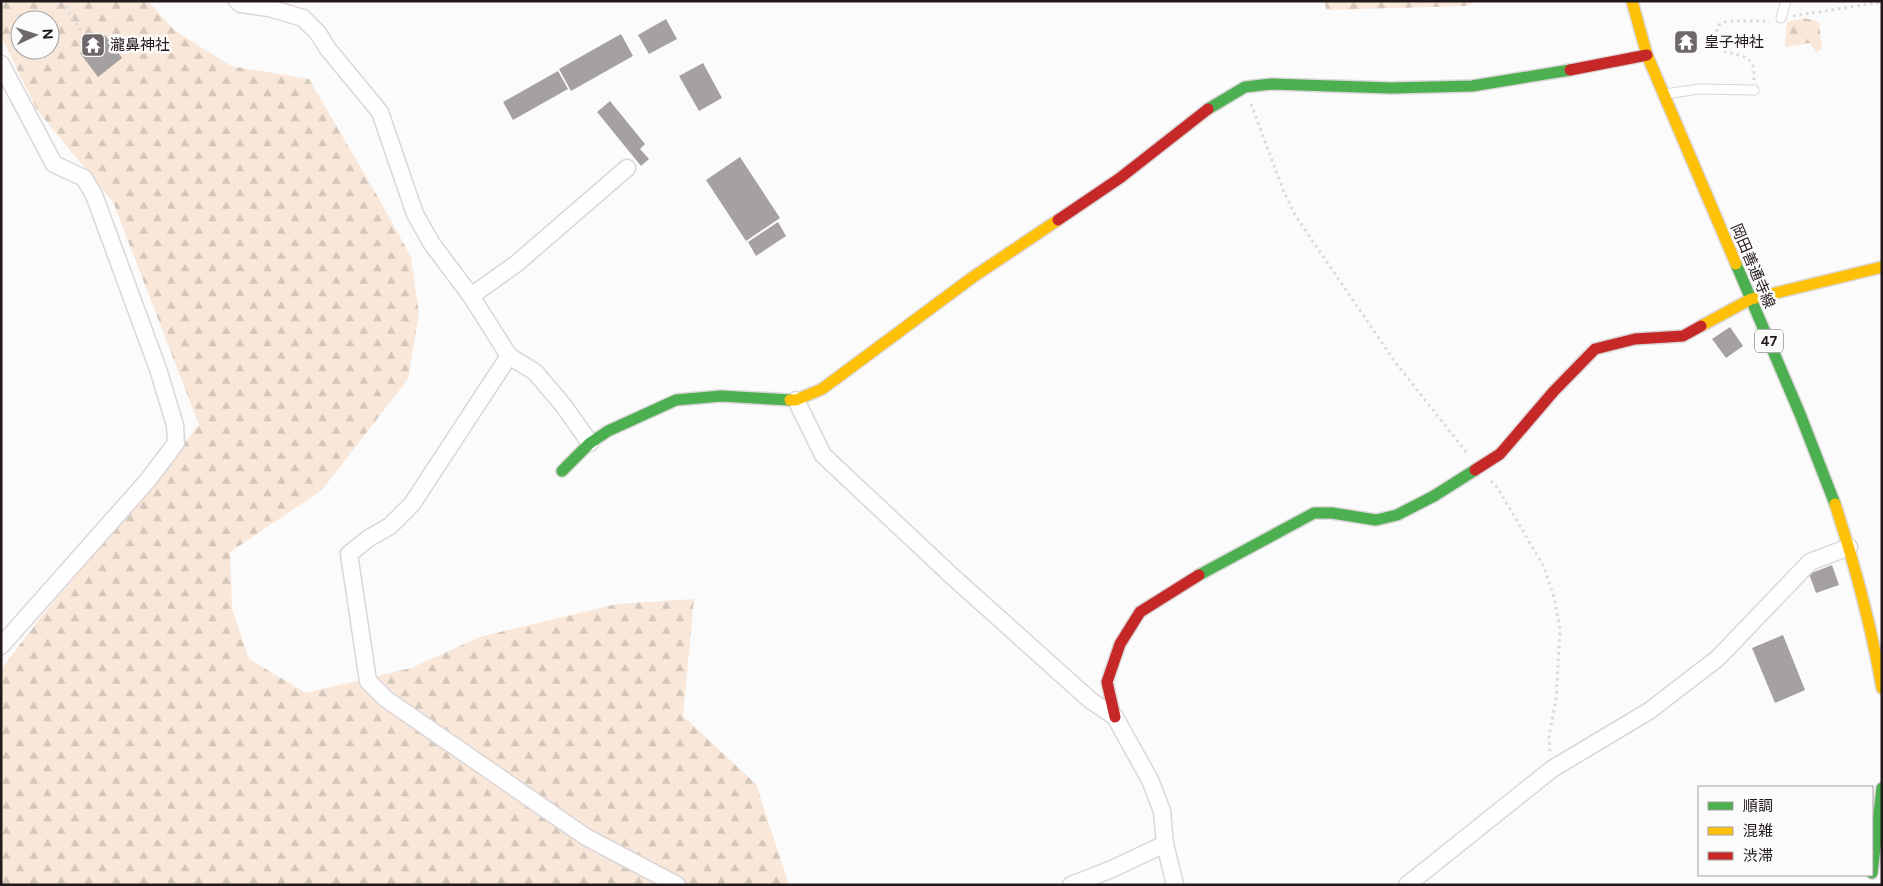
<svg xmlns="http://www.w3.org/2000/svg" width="1883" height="886" viewBox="0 0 1883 886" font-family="Figtree,'Noto Sans JP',sans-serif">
<defs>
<pattern id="forest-firs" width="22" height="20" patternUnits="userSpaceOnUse" patternTransform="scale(1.25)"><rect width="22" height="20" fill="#f9e7d9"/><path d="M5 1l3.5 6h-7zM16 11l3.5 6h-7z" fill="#d5c6ba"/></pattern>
</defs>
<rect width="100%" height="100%" fill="#fbfbfb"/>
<!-- forest -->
<g fill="url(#forest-firs)" fill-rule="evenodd">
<path d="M1,1h147l26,29 57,36 78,13 70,120 32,58 8,57 -11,65 -86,111 -92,62 2,57 17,50 57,34 105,-25 69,-31 137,-33 77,-5 -11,117 73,68 33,101h-788v-216l40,-52 158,-192 -86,-223 -76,-92 -36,-74zM20,20h30v30h-30z"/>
<path d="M1325,1h151l-10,5 -140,4z"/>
<path d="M1804,18l15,4 3,27 -6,3 -6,-9 -25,4 2,-25z"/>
</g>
<!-- building -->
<g fill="#a6a1a1">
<path d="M666,19l11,20 -28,15 -11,-19z"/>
<path d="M621,34l12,22 -62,35 -12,-22z"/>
<path d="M1694,34l2,17 -16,1 -1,-17z"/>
<path d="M105,35l17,23 -24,19 -18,-24z"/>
<path d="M703,63l19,35 -23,13 -20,-35z"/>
<path d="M558,71l10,18 -55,31 -10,-18z"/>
<path d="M610,101l35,43 -5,5 9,10 -8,7 -44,-54z"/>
<path d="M740,157l40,61 -34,23 -40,-61z"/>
<path d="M778,222l8,14 -30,20 -8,-14z"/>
<path d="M1730,327l13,19 -17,12 -14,-19z"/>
<path d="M1832,565l7,20 -23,8 -7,-19z"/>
<path d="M1783,635l22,55 -30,13 -23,-55z"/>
</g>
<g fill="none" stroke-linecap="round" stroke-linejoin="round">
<defs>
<g id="lane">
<path d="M1781,18l5,-17"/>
<path d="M1665,94l34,-5 55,1"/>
</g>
<g id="street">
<path d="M237,1l4,3 28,4 34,10 15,15 10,16 52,63 35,102 17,30 39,52 38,60 26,16 28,33 27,38"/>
<path d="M1,64l53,100 30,14 10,17 64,174 17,56 1,18 -28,37 -147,166"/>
<path d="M471,296l45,-32 111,-96"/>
<path d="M509,356l-97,148 -22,22 -21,12 -20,16 19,127 18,18 200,138 91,48"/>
<path d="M796,400l27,55 130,122 137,123 25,17 35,63 12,31 3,33 10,41"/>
<path d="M1071,885l41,-16 53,-25"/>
<path d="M1407,885l145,-116 97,-58 69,-53 92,-96 39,-15"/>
</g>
<g id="fast">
<path d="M1208,109l37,-22 26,-3 120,4 81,-2 98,-16"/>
<path d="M1736,264l64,150 35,90"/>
<path d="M562,471l28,-28 18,-12 68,-31 45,-4 69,4"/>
<path d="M1199,575l115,-62h18l44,7 21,-5 37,-19 41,-26"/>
<path d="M1872,873l10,-85"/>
</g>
<g id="slow">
<path d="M1632,1l15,54 89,209"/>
<path d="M1701,326l50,-27 131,-32"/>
<path d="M790,400h6l26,-11 151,-112 85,-57"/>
<path d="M1835,504c20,61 36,121 47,184"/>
</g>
<g id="jam">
<path d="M1570,70l77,-15"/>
<path d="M1058,220l62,-42 88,-69"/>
<path d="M1475,470l25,-16 54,-63 41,-42 40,-10 48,-3 18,-10"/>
<path d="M1115,717l-8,-35 13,-38 20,-32 59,-37"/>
</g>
</defs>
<!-- lane casing -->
<use href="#lane" stroke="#dbd6d8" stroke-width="11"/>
<!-- street casing -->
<use href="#street" stroke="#dbd6d8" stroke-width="19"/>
<!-- fast casing -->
<use href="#fast" stroke="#dbd6d8" stroke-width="14"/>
<!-- slow casing -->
<use href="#slow" stroke="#dbd6d8" stroke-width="14"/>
<!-- jam casing -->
<use href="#jam" stroke="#dbd6d8" stroke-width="14"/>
<!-- path -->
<g stroke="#dbdada" stroke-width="3" stroke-dasharray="2.5 4" stroke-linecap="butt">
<path d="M62,1l19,30"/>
<path d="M1793,16l89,-14"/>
<path d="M1754,80c0,-6 1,-14 -4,-19 -13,-13 -46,-2 -31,-36l8,-4h43"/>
<path d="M1251,104l32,86 12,25 100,147 72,91"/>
<path d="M1491,481l6,6 46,78 11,32 6,32 -4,71 -7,36 1,18"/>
</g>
<!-- lane -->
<use href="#lane" stroke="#fefefe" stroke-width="9"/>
<!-- street -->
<use href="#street" stroke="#fefefe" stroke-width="16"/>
<!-- fast -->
<use href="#fast" stroke="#4caf50" stroke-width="11"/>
<!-- slow -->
<use href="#slow" stroke="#ffc107" stroke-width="11"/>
<!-- jam -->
<use href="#jam" stroke="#c62828" stroke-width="11"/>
</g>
<!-- icons -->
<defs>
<symbol id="temple-square" viewBox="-11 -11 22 22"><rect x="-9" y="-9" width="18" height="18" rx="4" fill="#6e686a" stroke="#fbfbfb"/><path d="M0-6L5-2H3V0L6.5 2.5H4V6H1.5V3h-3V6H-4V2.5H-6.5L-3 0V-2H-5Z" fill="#fff"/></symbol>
</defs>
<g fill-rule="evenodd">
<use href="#temple-square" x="1672" y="28" width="28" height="28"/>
<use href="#temple-square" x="79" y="31" width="28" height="28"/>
</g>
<g text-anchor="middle" stroke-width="5" stroke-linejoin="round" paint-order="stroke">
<!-- shield labels -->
<rect fill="#fbfbfb" stroke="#635d5f" stroke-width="1" x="1755" y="329.5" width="28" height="23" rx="4"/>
<g font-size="14" font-weight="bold" fill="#22191c">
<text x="1769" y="346">47</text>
</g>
<!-- poi labels -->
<g font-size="15" fill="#22191c" stroke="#fbfbfb" text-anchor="start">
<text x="1704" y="47">皇子神社</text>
<text x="110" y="50">瀧鼻神社</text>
</g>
<!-- street labels -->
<g font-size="15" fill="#22191c" stroke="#fbfbfb">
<text transform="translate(1753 266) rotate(67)" y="5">岡田善通寺線</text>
</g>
</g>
<!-- border -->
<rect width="1883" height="886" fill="none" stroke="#22191c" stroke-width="5"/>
<!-- legend -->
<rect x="1698" y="786" width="175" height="90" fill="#fbfbfb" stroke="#a4a1a2"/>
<rect x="1708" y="802" width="25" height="8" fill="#4caf50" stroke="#a4a1a2"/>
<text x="1743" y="811" font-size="15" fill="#22191c">順調</text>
<rect x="1708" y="827" width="25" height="8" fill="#ffc107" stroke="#a4a1a2"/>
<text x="1743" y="836" font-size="15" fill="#22191c">混雑</text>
<rect x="1708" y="852" width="25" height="8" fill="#c62828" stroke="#a4a1a2"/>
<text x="1743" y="861" font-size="15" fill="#22191c">渋滞</text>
<!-- north arrow -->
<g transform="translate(35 35) rotate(86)"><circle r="24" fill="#fbfbfb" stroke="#a4a1a2"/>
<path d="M0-4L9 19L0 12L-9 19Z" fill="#6e686a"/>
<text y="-8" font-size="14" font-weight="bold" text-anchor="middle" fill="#22191c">N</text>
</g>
</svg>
